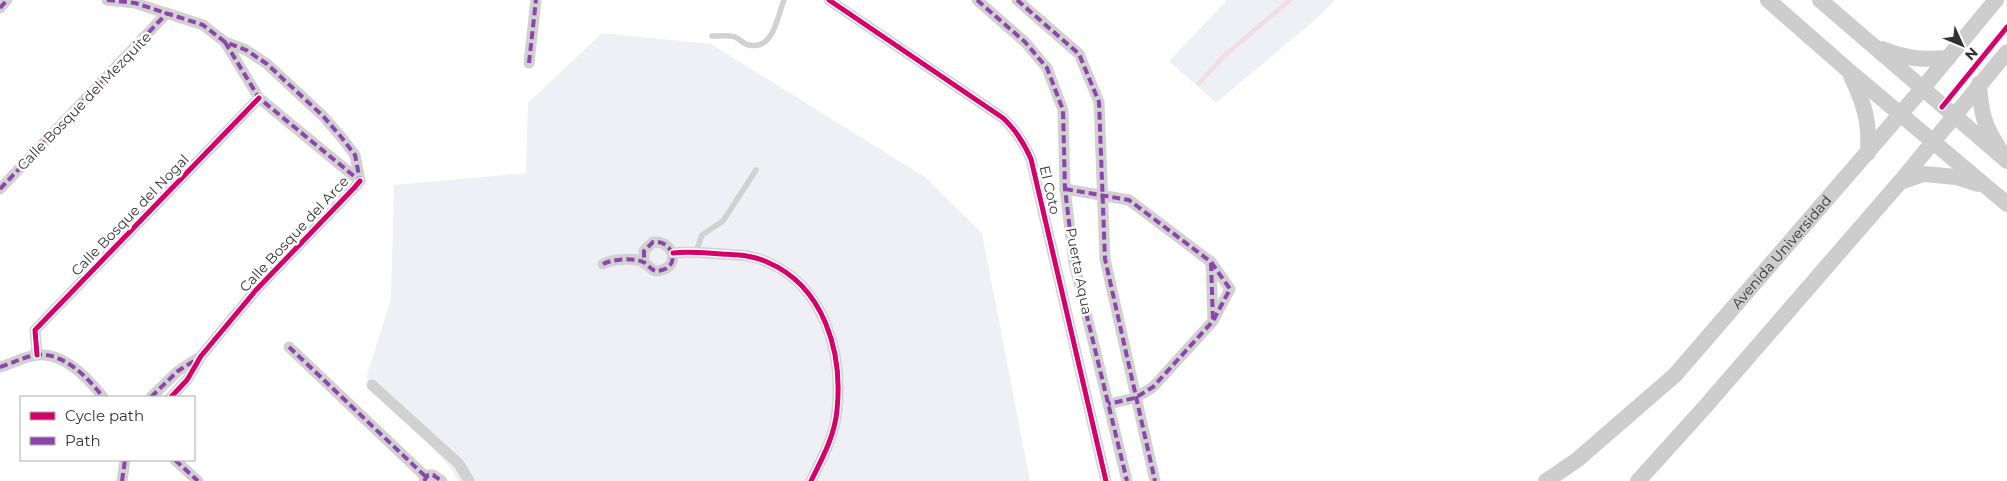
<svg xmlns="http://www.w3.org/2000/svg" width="2007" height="481" viewBox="0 0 2007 481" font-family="Montserrat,sans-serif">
<rect width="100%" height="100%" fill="#fff"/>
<!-- green -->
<g fill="#eef0f5">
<path d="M1227,0h108l-19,19 -100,84 -47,-42z"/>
<path d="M602,33l109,11 214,133 57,56 48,248h-572l-9,-15 -83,-88 25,-79 3,-114 132,-12 2,-70z"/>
</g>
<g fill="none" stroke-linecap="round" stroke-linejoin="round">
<!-- stream -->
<path stroke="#f1dde4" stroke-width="4.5" d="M1199,83l26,-28 65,-55"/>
<!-- service -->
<g stroke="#d1d1d1" stroke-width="5.5">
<path d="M712,36c7,0 16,-1 23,1 5,2 8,7 14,8 25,5 28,-28 35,-45"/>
<path d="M696,252l6,-17 21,-14 33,-51"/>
</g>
<!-- minor -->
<g stroke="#d1d1d1" stroke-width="11">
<path d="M107,0l28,3 68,22 22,17 21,8 21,14 56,52 19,22 13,17 5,26"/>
<path d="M829,0l174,118c13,12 21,25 28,41l75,322"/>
<path d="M977,0l48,42 22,26 16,42 2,79 9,74 53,218"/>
<path d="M1017,0l62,54 20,48 6,157 50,222"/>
<path d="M0,8l7,-8"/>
<path d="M225,42l34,56 101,83"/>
<path d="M529,63l7,-63"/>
<path d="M0,189l167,-176"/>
<path d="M1065,189l64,11 82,62 19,27 -17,32 -60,66 -18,11 -27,6"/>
<path d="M673,253c16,-2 32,0 49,1 15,1 31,1 45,8 57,24 76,90 70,148 -2,25 -15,49 -26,71"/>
<path d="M1211,263l2,58"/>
<path d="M603,264c9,-5 33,-7 42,-1 6,5 8,10 17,7 18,-4 12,-30 -9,-28l-9,9v12"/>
<path d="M289,347l137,130"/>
<path d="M37,355l-2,-25 224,-232"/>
<path d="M0,367c11,-3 25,-11 37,-12 27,-3 51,23 66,42"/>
<path d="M372,385l87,79 10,17"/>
<path d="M151,397l27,-26 20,-13"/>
<path d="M171,397l16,-17 14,-24 55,-66 98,-102 6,-7"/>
<path d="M175,460l23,21"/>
<path d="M122,481l3,-21"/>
<path d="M424,481l4,-6h5l9,6"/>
</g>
<!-- secondary -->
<g stroke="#cdcdcd" stroke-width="16">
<path d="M1768,0l81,71 158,133"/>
<path d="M1820,0l187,161"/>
<path d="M1882,49c25,10 40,11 66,9"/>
<path d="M1851,76c13,27 19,46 17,77"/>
<path d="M1979,84c2,30 5,41 21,66"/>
<path d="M1900,182l24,-8 32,3 22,7"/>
<path id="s1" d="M1546,481l31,-21 98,-85 247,-286 74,-89"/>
<path d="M1638,481l66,-73 196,-226 107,-130"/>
</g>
<!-- quiet -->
<g stroke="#8e44ad" stroke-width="4" stroke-dasharray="8 4" stroke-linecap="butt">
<path d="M107,0l28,3 68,22 22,17 21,8 21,14 56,52 19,22 13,17 5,26"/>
<path d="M977,0l48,42 22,26 16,42 2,79 9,74 53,218"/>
<path d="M1017,0l62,54 20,48 6,157 50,222"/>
<path d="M0,8l7,-8"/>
<path d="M225,42l34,56 101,83"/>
<path d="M529,63l7,-63"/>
<path d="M0,189l167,-176"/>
<path d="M1065,189l64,11 82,62 19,27 -17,32 -60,66 -18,11 -27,6"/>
<path d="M1211,263l2,58"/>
<path d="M603,264c9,-5 33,-7 42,-1 6,5 8,10 17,7 18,-4 12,-30 -9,-28l-9,9v12"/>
<path d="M289,347l137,130"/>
<path d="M0,367c11,-3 25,-11 37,-12 27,-3 51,23 66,42"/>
<path d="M151,397l27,-26 19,-12"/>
<path d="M175,460l23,21"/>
<path d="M122,481l3,-21"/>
<path d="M424,481l4,-6h5l9,6"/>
</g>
<defs>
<g id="cycleway">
<path d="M829,0l174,118c13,12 21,25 28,41l75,322"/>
<path d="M1942,107l65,-80"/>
<path d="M673,253c16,-2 32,0 49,1 15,1 31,1 45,8 57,24 76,90 70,148 -2,25 -15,49 -26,71"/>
<path d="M37,355l-2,-25 224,-232"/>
<path d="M171,397l16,-17 14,-24 55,-66 98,-102 6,-7"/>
</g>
</defs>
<!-- cycleway casing -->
<use href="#cycleway" stroke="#fff" stroke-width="8"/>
<!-- cycleway -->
<use href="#cycleway" stroke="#d6006c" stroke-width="5"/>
</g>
<g text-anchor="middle" stroke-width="5" stroke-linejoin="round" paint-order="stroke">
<!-- street labels -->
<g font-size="14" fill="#323232" stroke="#fff">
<text transform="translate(84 101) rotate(-46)" y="5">Calle Bosque del Mezquite</text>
<text transform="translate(1050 190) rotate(77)" y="5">El Coto</text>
<text transform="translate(130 215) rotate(-46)" y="5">Calle Bosque del Nogal</text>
<text transform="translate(294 234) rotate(-47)" y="5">Calle Bosque del Arce</text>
<text dy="5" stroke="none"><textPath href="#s1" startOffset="330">Avenida Universidad</textPath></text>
<text transform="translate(1079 271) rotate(79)" y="5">Puerta Aqua</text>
</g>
</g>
<!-- legend -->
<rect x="20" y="396" width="175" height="65" fill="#ffffff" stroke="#adadad"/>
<rect x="30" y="412" width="25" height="8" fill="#d6006c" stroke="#adadad"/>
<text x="65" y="421" font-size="15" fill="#323232">Cycle path</text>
<rect x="30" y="437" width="25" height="8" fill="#8e44ad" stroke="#adadad"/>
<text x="65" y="446" font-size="15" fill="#323232">Path</text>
<!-- north arrow -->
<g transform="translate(1962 45) rotate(134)" stroke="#ffffff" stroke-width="4" paint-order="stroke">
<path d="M0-4L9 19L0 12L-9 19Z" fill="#323232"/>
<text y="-8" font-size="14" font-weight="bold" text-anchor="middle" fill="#323232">N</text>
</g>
</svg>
